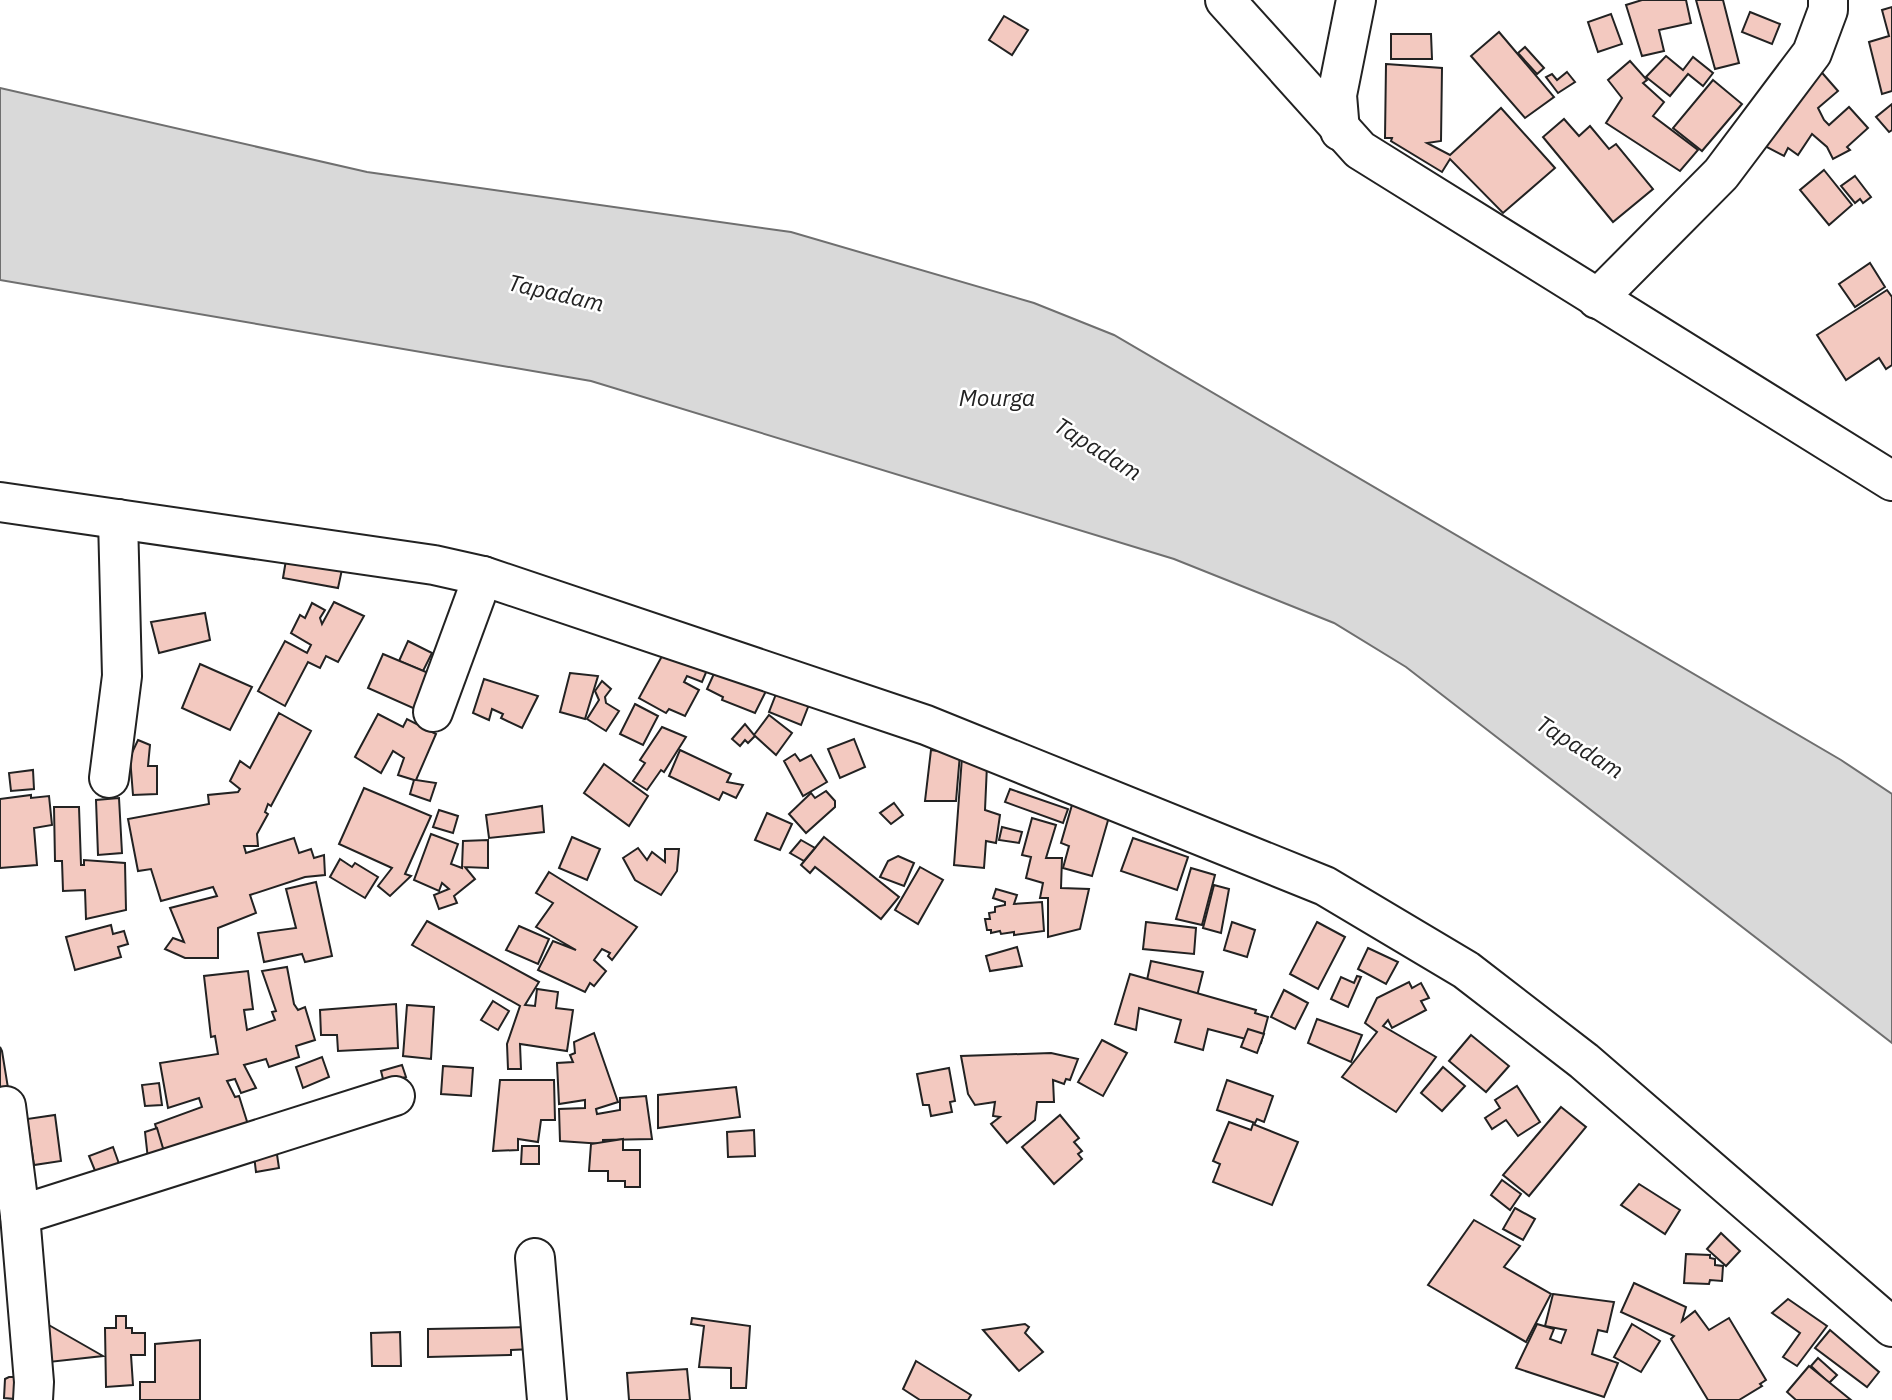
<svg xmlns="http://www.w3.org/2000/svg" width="1892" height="1400" viewBox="0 0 1892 1400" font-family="'IBM Plex Sans',sans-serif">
<rect width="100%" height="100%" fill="#fff"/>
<!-- water -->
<path fill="#d9d9d9" stroke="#6f6f6f" stroke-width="2" d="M0,88l367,84 424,60 243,71 80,32 727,425 51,34v249l-486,-376 -72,-44 -160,-64 -583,-178 -591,-101z"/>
<!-- building -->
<g fill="#f3c9c0" stroke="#222" stroke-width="2">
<path d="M1642,0h44l5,23 -32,7 5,21 -22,5 -16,-51z"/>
<path d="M1696,0h27l16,63 -24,6z"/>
<path d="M1892,7v84l-10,3 -13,-52 20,-6 -7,-26z"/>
<path d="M1750,12l30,12 -8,20 -30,-12z"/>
<path d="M1611,14l11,30 -24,8 -10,-30z"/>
<path d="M1004,16l24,14 -16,25 -23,-15z"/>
<path d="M1499,32l55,65 -29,21 -54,-62z"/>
<path d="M1391,34h40l1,25h-41z"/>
<path d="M1525,47l19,21 -7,6 -19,-21z"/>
<path d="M1666,56l17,14 10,-13 20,16 -10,13 -15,-12 -18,22 -24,-19z"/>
<path d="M1630,61l17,19 -4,3 21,19 -11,14 45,34 -18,21 -74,-48 16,-25 -14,-18z"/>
<path d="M1386,64l56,4 -1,73 -14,2 23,12 51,-47 54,60 -52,45 -53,-54 -8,13 -51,-31 1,-3h-7z"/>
<path d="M1817,67l21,24 -20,17 6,12 5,5 20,-18 19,21 -21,19 3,3 -17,9 -6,-12 -15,-13 -14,21 -10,-7 -4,8 -25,-13z"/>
<path d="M1567,72l8,10 -17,11 -12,-16 6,-3 5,6z"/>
<path d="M1713,80l29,24 -40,47 -29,-23z"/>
<path d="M1892,104v26l-3,2 -13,-15z"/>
<path d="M1564,119l15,17 11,-10 19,23 7,-5 37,45 -40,33 -70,-85z"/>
<path d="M1824,170l28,35 -23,20 -29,-35z"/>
<path d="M1855,176l16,21 -8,6 -3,-4 -5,4 -14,-17z"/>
<path d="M1870,263l15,24 -30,20 -16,-23z"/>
<path d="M1887,290l5,7v68l-6,4 -7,-11 -33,22 -29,-45z"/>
<path d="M288,548l56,12 -6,28 -55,-10z"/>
<path d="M334,602l30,14 -26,46 -12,-6 -6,12 -12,-6 -23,44 -27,-15 27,-50 22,12 4,-8 -20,-12 9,-18 5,3 7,-15 13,7 -5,8 2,6z"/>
<path d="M205,613l5,27 -51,13 -8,-31z"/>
<path d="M408,641l24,12 -9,18 -24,-10z"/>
<path d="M667,647l43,16 -8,19 -15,-6 -3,6 15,8 -14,26 -16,-7 -3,4 -27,-15z"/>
<path d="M383,654l55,23 -16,35 -54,-24z"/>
<path d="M200,664l52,23 -22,43 -48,-22z"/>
<path d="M717,667l52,18 -14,28 -33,-13 1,-3 -16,-8z"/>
<path d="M570,673l28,3 -13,43 -25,-7z"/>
<path d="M484,679l54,17 -16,32 -21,-10 2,-4 -11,-5 -3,11 -16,-7z"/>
<path d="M602,681l9,8 -6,8 1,6 13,8 -13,20 -19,-12 12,-19 -4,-9z"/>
<path d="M778,689l32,13 -9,23 -32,-13z"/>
<path d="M635,704l23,12 -15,29 -23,-11z"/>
<path d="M279,713l32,18 -40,75 -3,-2 -3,8 3,2 -11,20 1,12h-14l2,7 48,-15 5,15 12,-4 3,9 10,-3 1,20 -20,2 -55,18 6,18 -38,15v30h-33l-20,-9 8,-11 11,4 -14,-34 47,-12 -4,-9 -52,14 -10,-32 -13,2 -10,-52 81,-15 -1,-9 30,-3 2,-3 -10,-8 10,-20 10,7z"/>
<path d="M378,714l25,13 4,-8 29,15 -20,46 20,3 -6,18 -20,-7 4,-14 -16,-5 6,-17 -11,-7 -12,22 -26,-16z"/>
<path d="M769,715l23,18 -16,22 -21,-19 -7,7 -3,-3 -5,6 -8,-7 13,-15 9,11z"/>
<path d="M662,727l24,10 -22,35 -3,-2 -14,20 -14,-9 12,-18 -5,-3z"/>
<path d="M854,739l11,28 -25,11 -12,-29z"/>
<path d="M138,740l12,5 -2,21h9v28l-24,1 -3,-38z"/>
<path d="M680,750l51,24 -4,8 16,3 -7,13 -13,-6 -4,8 -50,-24z"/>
<path d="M931,750l29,4 -4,47h-31z"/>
<path d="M795,754l5,7 11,-6 16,27 -24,14 -19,-35z"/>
<path d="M962,757l25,8 -2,45 15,5 -4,28 -10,-2 -2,27 -30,-3z"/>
<path d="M604,764l44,32 -19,30 -45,-33z"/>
<path d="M33,770l1,19 -23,2 -2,-18z"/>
<path d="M364,788l67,28 -26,58 6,2 -21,20 -12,-10 14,-18 -53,-24z"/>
<path d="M1010,789l58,20 -5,14 -58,-21z"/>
<path d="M826,791l9,10v6l-29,26 -17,-19 22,-21 4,5z"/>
<path d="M31,795v3l18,-2 3,29 -18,3 3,37 -37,3v-69z"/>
<path d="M119,798l3,55 -24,2 -2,-55z"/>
<path d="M1074,798l37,12 -19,66 -29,-8 6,-22 -8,-3z"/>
<path d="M894,803l9,12 -12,9 -11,-11z"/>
<path d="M542,806l2,26 -55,6 -3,-23z"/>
<path d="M54,807h25l2,58h3v-5l41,3 1,47 -40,9 -1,-29 -22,1 -1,-30h-7z"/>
<path d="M439,810l19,6 -5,17 -20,-6z"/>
<path d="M767,813l25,11 -12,26 -25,-10z"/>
<path d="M1032,818l24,7 -10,33h16l-1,30 28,1 -9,40 -32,8v-39h-8l3,-15 -17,-5 5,-21 -9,-2z"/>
<path d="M1002,827l20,5 -3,11 -20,-3z"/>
<path d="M431,834l27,10 -7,20 11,4 1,-27 25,-1v28l-23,-1 10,12 -21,17 3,7 -18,6 -5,-14 15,-6 -7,-6 -3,8 -25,-11z"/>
<path d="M572,837l28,12 -13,31 -28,-12z"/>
<path d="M824,837l75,60 -18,22 -66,-52 -5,6 -9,-8z"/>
<path d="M1133,838l55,19 -11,33 -56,-19z"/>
<path d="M801,840l14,8 -11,13 -14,-8z"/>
<path d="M638,848l9,12 5,-8 13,10v-13h14l-2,22 -16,24 -26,-15 -12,-22z"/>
<path d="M898,856l16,7 -10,23 -24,-9 8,-16z"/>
<path d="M340,859l12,8 3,-4 23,14 -13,21 -35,-21z"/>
<path d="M920,867l23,13 -25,44 -23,-14z"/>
<path d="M1191,868l24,7 -13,50 -26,-6z"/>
<path d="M549,872l88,55 -25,33 -4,-4 2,-3 -8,-4 -8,11 12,11 -12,15 -4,-3 -5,9 -47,-22 15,-29 23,9 -40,-23 17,-24 -17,-10z"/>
<path d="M316,882l16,74 -27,6 -3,-8 -38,8 -6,-29 38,-5 -10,-39z"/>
<path d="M1214,885l15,4 -8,44 -18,-5z"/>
<path d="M996,889l21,6 -3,9 28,-2 2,29 -30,4v-3l-13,2 -1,-3 -9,2v-3h-4l-2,-11h5l-1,-6 6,-1v-5l10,-2v-3l-12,-4z"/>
<path d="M427,921l112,61 -14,23 10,1 2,-17 21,3 -2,16 17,2 -6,41 -47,-7 1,25h-13l-1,-25 13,-38 -108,-61z"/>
<path d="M1146,922l50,6 -2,26 -51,-5z"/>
<path d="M1232,922l23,8 -8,27 -23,-7z"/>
<path d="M1317,922l28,15 -27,52 -28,-15z"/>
<path d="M111,925l2,9 11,-3 4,13 -10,3 3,10 -46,13 -9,-33z"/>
<path d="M519,926l30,13 -11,25 -32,-14z"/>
<path d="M1017,947l5,19 -32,5 -4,-15z"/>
<path d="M1368,948l30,14 -12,22 -28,-15z"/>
<path d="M1151,961l52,11 -6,24 -51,-11z"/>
<path d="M287,967l7,37 4,6 7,-3 10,33 -19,6 3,11 -30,10 -3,-8 -22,6 12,23 -15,5 -6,-14 -8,2 8,16 4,-1 11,35 -85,25 -10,-32 47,-17 -3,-9 -31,10 -8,-45 58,-9 -3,-18 -4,1 -7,-61 44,-5 5,38 -9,1 3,20 28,-10 -3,-8 4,-1 -14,-40z"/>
<path d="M1130,974l126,36 -1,3 13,4 -7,26 -53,-14 -5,21 -28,-8 6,-22 -42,-12 -3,22 -21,-6z"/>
<path d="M1357,976l4,1 -13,30 -17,-8 10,-22 13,6z"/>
<path d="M1409,982l3,6 9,-5 8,15 -8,3 5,9 -34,18 -4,-8 -5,6 53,31 -40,55 -54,-35 35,-45 -12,-9 12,-25z"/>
<path d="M1284,990l24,13 -13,26 -24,-12z"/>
<path d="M493,1001l16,10 -11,19 -17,-10z"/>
<path d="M396,1004l2,44 -60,3 -1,-16h-16l-1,-25z"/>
<path d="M407,1005l27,2 -3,52 -28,-3z"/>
<path d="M1317,1019l45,16 -11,27 -43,-19z"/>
<path d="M1248,1029l16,5 -7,19 -16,-6z"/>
<path d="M594,1033l24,69 -22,7 1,5 23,-4v-12l26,-2 6,43 -49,1v4l-43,-3 -1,-32 26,-1v-8l-26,4 -2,-41 16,-1 -3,-7 5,-2 -1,-11z"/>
<path d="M1471,1035l38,31 -23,26 -37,-31z"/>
<path d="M1102,1040l25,13 -24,43 -25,-14z"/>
<path d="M0,1047l2,4 7,43 -9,1z"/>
<path d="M1051,1053l27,6 -8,21 -4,-1 -2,5 -11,-4 1,22h-17l-2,18 -28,23 -16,-19 9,-7 -7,-1 2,-14 -20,3 -7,-11 -7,-38z"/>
<path d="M322,1057l7,20 -26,11 -7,-21z"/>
<path d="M402,1065l4,12 -22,6 -3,-12z"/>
<path d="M443,1066l30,2 -2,28 -30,-2z"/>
<path d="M1443,1067l22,19 -23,25 -21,-18z"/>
<path d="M949,1068l6,33 -5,1 2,10 -21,4 -2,-11h-6l-6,-31z"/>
<path d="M500,1080h54l1,40h-14l-3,22 -20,-3v11l-25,1z"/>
<path d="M1227,1080l46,16 -9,26 -7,-3 -2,4 -38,-13z"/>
<path d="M159,1083l3,22 -17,1 -3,-21z"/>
<path d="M1517,1086l23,36 -22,14 -12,-16 -14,9 -7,-11 15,-10 -5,-8z"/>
<path d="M736,1087l4,30 -82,11v-33z"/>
<path d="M1561,1107l25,20 -57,69 -26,-21z"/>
<path d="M55,1115l6,46 -27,4 -7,-46z"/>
<path d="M1060,1115l19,23 -5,4 8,9 -4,3 4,5 -28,25 -32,-37z"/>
<path d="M1229,1122l22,8 2,-6 45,18 -26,63 -59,-23 7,-18 -7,-3z"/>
<path d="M157,1128l8,27 -17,4 -3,-27z"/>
<path d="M754,1130l1,26 -27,1 -1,-25z"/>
<path d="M623,1139v11h17v37h-15v-6h-17v-10h-19l2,-27z"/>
<path d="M275,1141l4,27 -23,4 -3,-25z"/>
<path d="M522,1146h17v18h-18z"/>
<path d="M113,1147l9,25 -24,6 -9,-22z"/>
<path d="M1502,1180l19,14 -11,16 -19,-15z"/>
<path d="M1639,1184l41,26 -15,24 -44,-29z"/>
<path d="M1515,1208l20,11 -12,21 -20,-11z"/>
<path d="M1474,1220l46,26 -16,21 47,27 -25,48 -98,-57z"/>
<path d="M1721,1233l19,18 -14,15 -19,-17z"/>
<path d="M1686,1254l24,1v3l5,1v6l8,1 -1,15 -12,-1 -1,4 -25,-1z"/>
<path d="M1634,1283l52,24 -4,14 13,-10 14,19 20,-12 37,62 -6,4 2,2 -23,14h-31l-37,-61 3,-3 -53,-24z"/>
<path d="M1553,1294l61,8 -7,30 -9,-2 -6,24 26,9 -14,34 -88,-29 21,-44 17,5 -4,10 11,4 5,-13 -21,-4z"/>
<path d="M1788,1299l39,27 -30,40 -14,-9 17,-24 -28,-20z"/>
<path d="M116,1316h10v12h6v5h13v22h-14l2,30 -27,2 -1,-59h11z"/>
<path d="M692,1318l58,8 -4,62h-15v-20l-32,-1 5,-41 -13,-2z"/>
<path d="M40,1320l63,36 -54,6z"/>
<path d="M1025,1324l4,3 -4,6 18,19 -24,19 -36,-41z"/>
<path d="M1632,1324l28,17 -19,31 -27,-15z"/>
<path d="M530,1327l2,22 -21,1v5l-83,2v-28z"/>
<path d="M1830,1330l49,42 -12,15 -52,-39z"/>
<path d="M400,1332l1,34h-29l-1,-33z"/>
<path d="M200,1340v60h-60v-18h15v-38z"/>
<path d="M1818,1358l19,17 -8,8 -18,-17z"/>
<path d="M916,1361l55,34 -3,5h-48l-17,-11z"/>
<path d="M1809,1366l42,34h-55l-9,-8z"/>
<path d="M687,1369l3,31h-61l-2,-27z"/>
<path d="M9,1377h20l-3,23 -22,-2 1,-19z"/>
</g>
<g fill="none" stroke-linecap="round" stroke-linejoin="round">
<defs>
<g id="minor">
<path d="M1225,0l135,150 532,331"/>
<path d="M1340,131l-3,-36 19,-95"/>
<path d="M1597,299l124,-125 91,-121 16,-43v-10"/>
<path d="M0,502l434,63 49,11 443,149 399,161 141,84 118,91 308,266"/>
<path d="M433,712l50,-136"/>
<path d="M109,778l13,-102 -4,-157"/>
<path d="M6,1106l14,109"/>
<path d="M535,1258l12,142"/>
<path d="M33,1400l1,-18 -14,-167 375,-119"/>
</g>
</defs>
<!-- minor casing -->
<use href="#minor" stroke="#222" stroke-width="42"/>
<!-- minor -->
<use href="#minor" stroke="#fff" stroke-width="38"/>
</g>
<g text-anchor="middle" stroke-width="5" stroke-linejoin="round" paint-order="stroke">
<!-- water labels -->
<g font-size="23" font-style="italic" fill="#222" stroke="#fff">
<text transform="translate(556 293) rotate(13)" y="8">Tapadam</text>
<text x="997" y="406">Mourga</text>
<text transform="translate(1098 449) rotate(32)" y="8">Tapadam</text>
<text transform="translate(1580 747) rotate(32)" y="8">Tapadam</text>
</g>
</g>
</svg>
